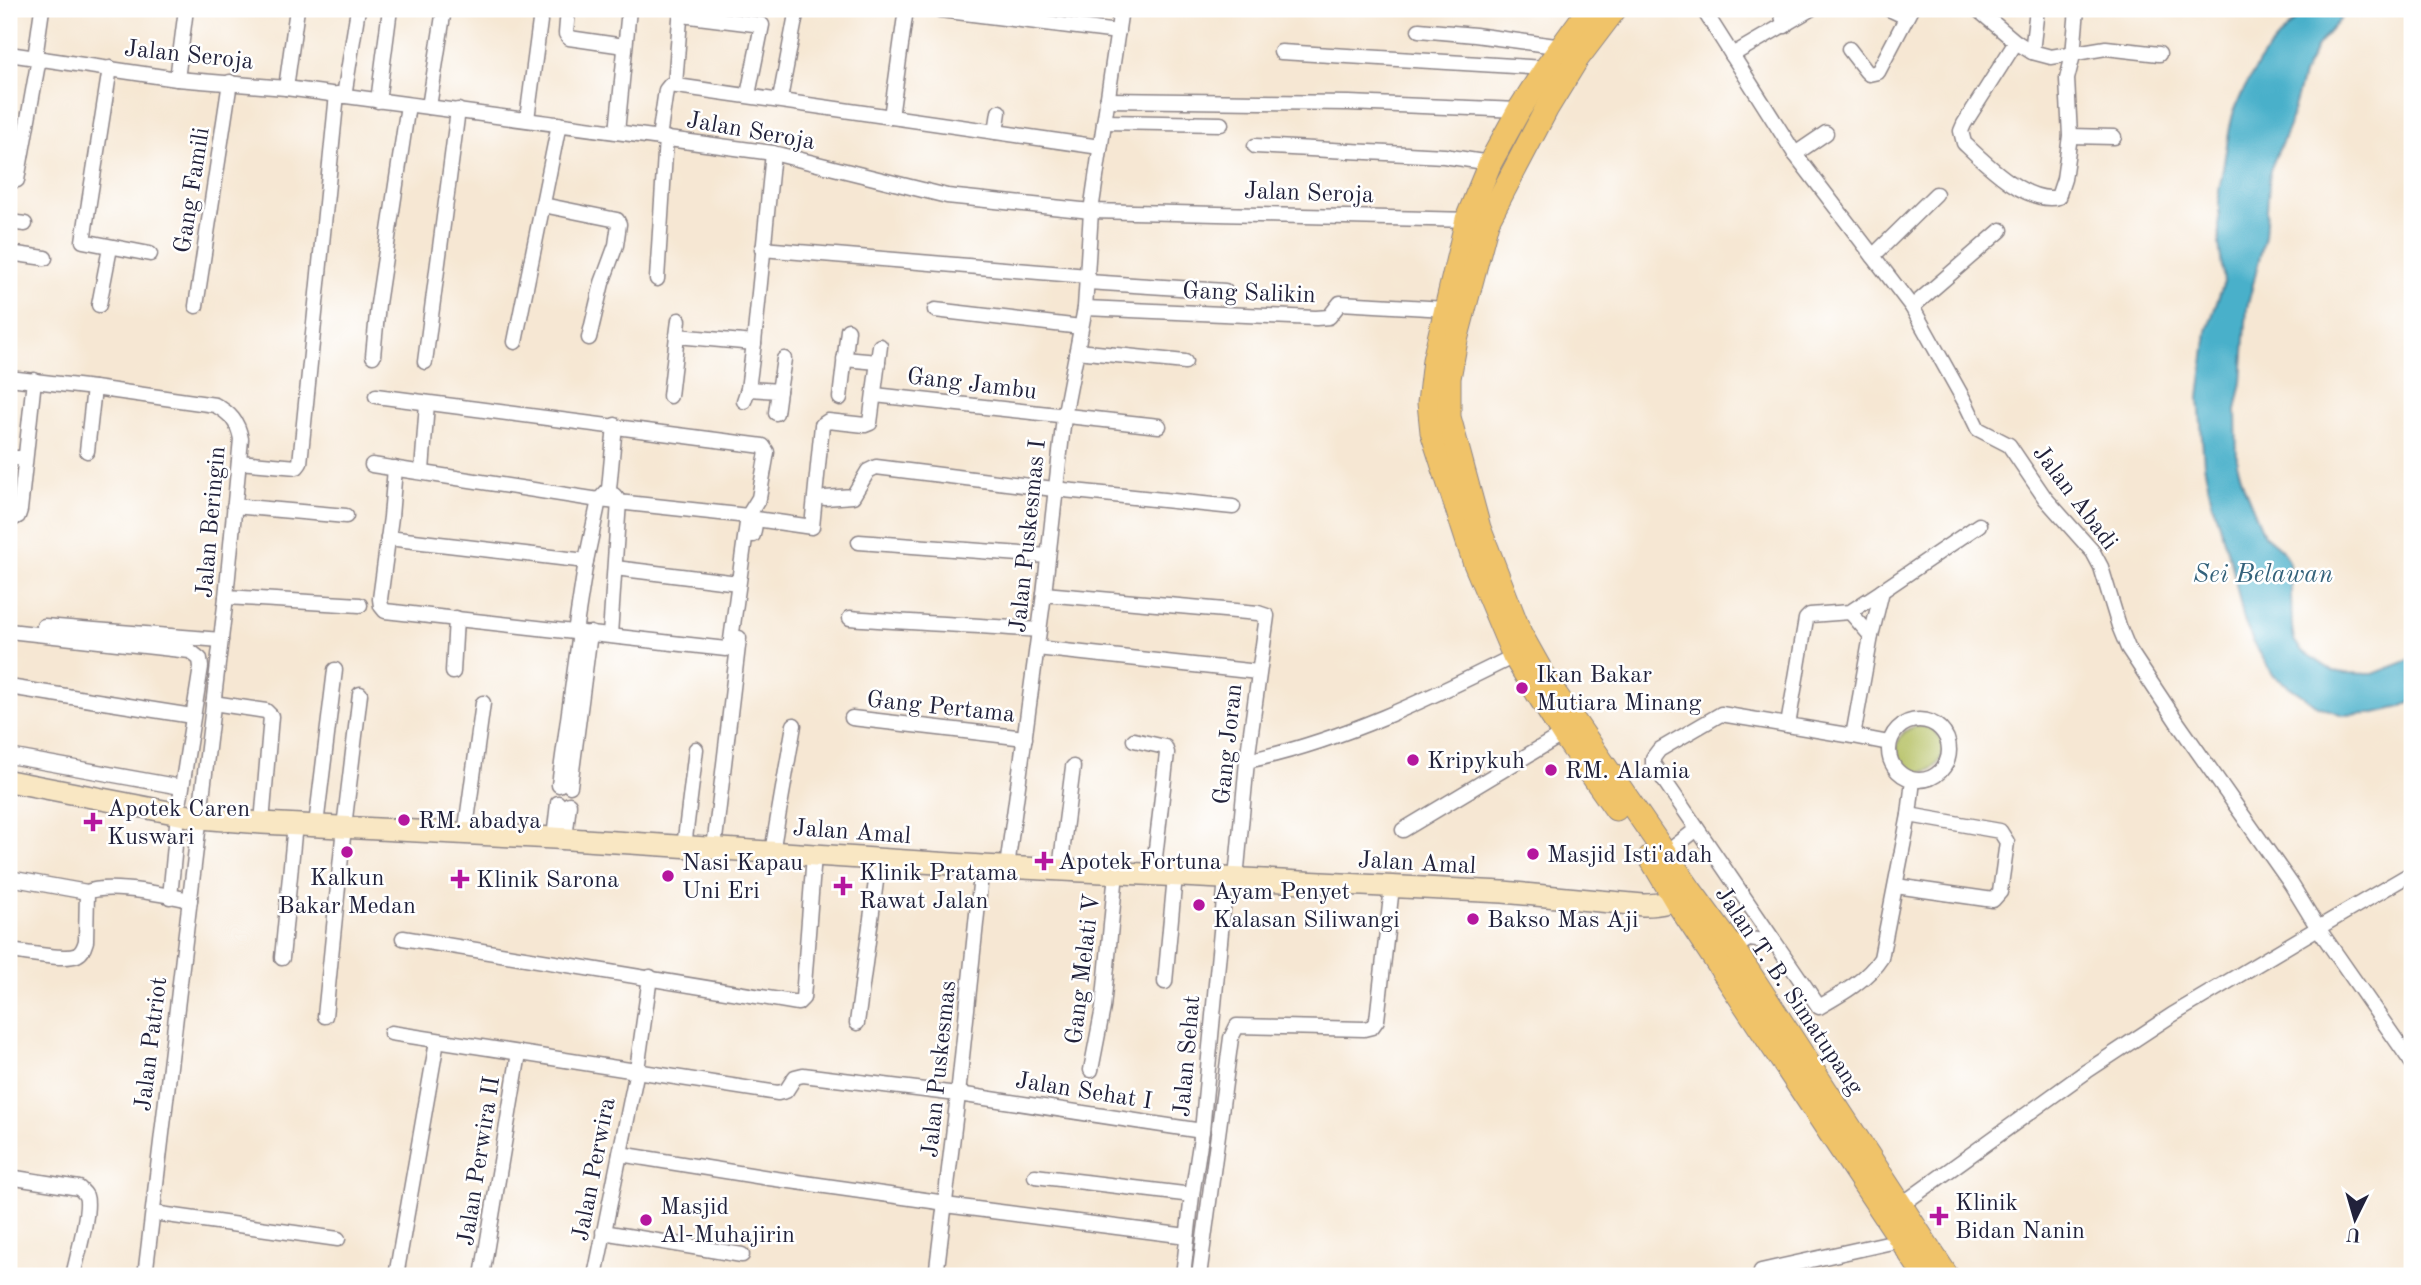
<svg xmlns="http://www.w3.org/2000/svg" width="2421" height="1285" viewBox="0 0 2421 1285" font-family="'Old Standard TT',serif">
<rect width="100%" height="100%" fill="#fff"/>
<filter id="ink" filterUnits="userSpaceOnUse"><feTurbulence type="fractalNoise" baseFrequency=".0143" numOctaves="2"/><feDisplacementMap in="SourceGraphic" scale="14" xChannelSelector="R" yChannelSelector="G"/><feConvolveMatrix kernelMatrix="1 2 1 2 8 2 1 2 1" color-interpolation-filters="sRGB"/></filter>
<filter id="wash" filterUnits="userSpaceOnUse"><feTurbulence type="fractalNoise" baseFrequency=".00686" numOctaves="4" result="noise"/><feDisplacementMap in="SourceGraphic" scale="28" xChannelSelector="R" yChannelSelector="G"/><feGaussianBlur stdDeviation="1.57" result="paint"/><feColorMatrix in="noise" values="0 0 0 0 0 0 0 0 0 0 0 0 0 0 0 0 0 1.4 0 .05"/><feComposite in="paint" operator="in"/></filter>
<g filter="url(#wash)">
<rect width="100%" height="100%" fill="#f6e7d3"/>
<!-- green -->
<circle fill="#b4bf61" stroke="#6b704e" stroke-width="2" cx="1920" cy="749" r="23"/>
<!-- water -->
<path fill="#4ab0ca" stroke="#366982" stroke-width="2" d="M2305,9h41l-6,11 -23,26 -14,29 -14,51 -19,44 -5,66 -18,72 -5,74 -6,28 1,53 7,24 20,48 19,16 7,12 2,64 2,13 7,10 32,21 13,2 27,1 39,-15v42l-11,6 -30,7 -28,1 -25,-9 -44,-30 -21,-34 -10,-25 -11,-52 -20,-63 -8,-38 -5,-66 8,-67 17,-49 -5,-38v-53l11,-64 3,-13 10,-23 19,-34z"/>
</g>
<g filter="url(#ink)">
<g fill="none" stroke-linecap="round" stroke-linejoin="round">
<defs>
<g id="street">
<path d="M568,9l-2,25 3,4 55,8"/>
<path d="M932,9l186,23"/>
<path d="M1703,9l92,145 117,153 53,95 13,27 31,16 36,53 48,54 8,15 18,59 9,22 49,74 114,162 27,44 -146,87 -85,56 -186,134"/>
<path d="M1780,9l5,17"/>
<path d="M1889,9l17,8"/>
<path d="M1977,9l39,33 16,10 19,5 55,-9 53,6"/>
<path d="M1419,30l56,5 88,12"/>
<path d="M2016,42l-52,82 -3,7 3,12c21,20 63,62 94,54l6,-18 6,-43 -3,-57 6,-24 4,-46"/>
<path d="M1849,49l17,22 3,3 9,-2 33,-63"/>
<path d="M1281,52l265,16"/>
<path d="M2032,52l5,-43"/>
<path d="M9,54l168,25 109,9 487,65 174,43 144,15 380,9"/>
<path d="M1732,55l79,-46"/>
<path d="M35,58l7,-49"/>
<path d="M110,68l-27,173 67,13"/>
<path d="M177,79l9,-70"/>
<path d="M675,85l5,-66 2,-4 80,10 -14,70"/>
<path d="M286,88l11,-79"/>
<path d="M344,96l14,-87"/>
<path d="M780,99l17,-90"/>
<path d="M1107,100l242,3 170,7"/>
<path d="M378,101l12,-92"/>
<path d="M429,107l15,-98"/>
<path d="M891,117l15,-108"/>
<path d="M527,119l13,-98"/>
<path d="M1104,122l117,2"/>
<path d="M617,132l12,-123"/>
<path d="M996,132l3,-20"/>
<path d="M2070,136l44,1"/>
<path d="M659,138l7,-48 4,-5 430,62"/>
<path d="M1255,146l189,10 46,7"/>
<path d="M1795,154l31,-21"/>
<path d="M17,180l22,-122"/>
<path d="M543,205l74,15 2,4 -3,21 -14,38 -13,55"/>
<path d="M9,222l16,2"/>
<path d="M762,249l326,27"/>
<path d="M9,253l36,5"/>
<path d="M1873,256l63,-62"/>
<path d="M657,279l9,-141"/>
<path d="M1088,282l137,9"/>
<path d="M99,305l11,-57"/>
<path d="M196,306l34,-224"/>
<path d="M1912,307l89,-77"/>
<path d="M1085,308l231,10 13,-1 11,-14 106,6"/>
<path d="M935,310l146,17"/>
<path d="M679,320l-2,16 77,7"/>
<path d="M515,342l44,-218"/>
<path d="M1077,351l108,11"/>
<path d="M373,356l5,-52 30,-199"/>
<path d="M844,359l34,3"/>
<path d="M425,362l33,-252"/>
<path d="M9,378l85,10 121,17c15,8 23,17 26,34l-15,158 -81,679"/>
<path d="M748,389l31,2 -3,22"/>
<path d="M779,391l5,-32"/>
<path d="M875,395l284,31"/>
<path d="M376,396l387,50 4,6 -8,46 -11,18 -18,131 -4,2 -341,-38 -4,-5 -1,-7 11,-82 4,-49"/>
<path d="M670,396l7,-60"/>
<path d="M840,398l8,-68"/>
<path d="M744,401l4,-12 6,-46 19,-190"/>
<path d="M87,451l7,-63"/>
<path d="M9,458h16"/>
<path d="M239,462l58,5 3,-4 37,-369"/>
<path d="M372,465l227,35 149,16"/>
<path d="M422,471l5,-68"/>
<path d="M825,498l28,-2 15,-25 8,-4 178,22 179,18"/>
<path d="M234,506l112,10"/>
<path d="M9,521l9,-5 2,-6 14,-130"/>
<path d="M753,535l3,-16 56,8 10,-102 6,-4 37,4 5,-2 10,-77"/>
<path d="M388,538l198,23"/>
<path d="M859,542l189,14"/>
<path d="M615,568l123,15"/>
<path d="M1044,594l214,19 9,3 -20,145 -11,118"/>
<path d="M226,597l134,8"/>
<path d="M1850,612l21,24"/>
<path d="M850,618c63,5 126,7 189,12"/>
<path d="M44,626l177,14"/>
<path d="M9,631l181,20 10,8 1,8 -21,133"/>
<path d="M575,632l11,-71 13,-61 10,-11 6,-64"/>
<path d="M610,635l9,-134 -5,-6"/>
<path d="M1037,648l221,24"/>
<path d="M453,672l3,-54"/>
<path d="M9,687l183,29"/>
<path d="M213,703l53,8 5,5 -9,107"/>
<path d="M852,718l173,20"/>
<circle cx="1919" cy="750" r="30"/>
<path d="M1788,725l18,-106 4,-4 40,-3 32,-21"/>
<path d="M1853,736l36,7"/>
<path d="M1134,740l31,7 2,6 -14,122"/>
<path d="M9,756l172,31"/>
<path d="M1247,761c95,-20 181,-62 267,-105"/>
<path d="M1913,780l-4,35 -28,143c-14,22 -39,36 -62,49l-166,-243v-6l6,-8 62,-36 132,22 18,-100 11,-45 97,-66"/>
<path d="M559,785l21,-153"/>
<path d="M570,786l20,-153"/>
<path d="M316,825l19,-155"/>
<path d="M1403,830l160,-96"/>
<path d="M465,835l18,-132"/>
<path d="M554,838l4,-35"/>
<path d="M565,839l4,-35"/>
<path d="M684,847l12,-98"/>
<path d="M714,848l25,-210"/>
<path d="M772,852l22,-127"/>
<path d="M1660,858l37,-29"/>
<path d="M1007,867l37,-273 20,-177 21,-109 6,-97 30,-202"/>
<path d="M1060,869l13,-102"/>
<path d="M2412,873l-94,55 94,135"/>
<path d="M9,878l78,14c21,-9 80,3 103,8"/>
<path d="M1896,886l97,14 7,-8 7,-50 -7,-11 -91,-16"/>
<path d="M170,897l8,-83"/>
<path d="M403,938l395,65 5,-5 11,-143"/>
<path d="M1733,948l16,-9 25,3"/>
<path d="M9,951c15,1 55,10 68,4 6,-3 7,-8 9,-14l1,-49"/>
<path d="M282,958l13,-134"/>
<path d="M1165,982l10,-106"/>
<path d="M325,1016l19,-189 16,-133"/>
<path d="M857,1023l22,-164"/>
<path d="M391,1033l387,60 8,-2 9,-14 8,-2 162,20 237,36"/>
<path d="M1091,1070l12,-62 13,-135"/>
<path d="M620,1154l149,24 177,25"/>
<path d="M1035,1176l157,19"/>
<path d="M9,1177l70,11c3,3 5,4 7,8 5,13 -10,65 -13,80"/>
<path d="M945,1205l242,31"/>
<path d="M153,1213l185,26"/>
<path d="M603,1232l139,23"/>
<path d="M1761,1271l140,-31"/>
<path d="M396,1276l41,-235"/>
<path d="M482,1276l37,-223"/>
<path d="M595,1276l42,-206 13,-93"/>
<path d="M936,1276l22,-181 24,-229"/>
<path d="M1183,1276l9,-81 10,-64 24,-252"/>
<path d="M1199,1276l32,-238 6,-12 127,3 8,-2 5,-7 15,-133"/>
</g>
<path id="secondary" d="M9,781l191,37 62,5 292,15 428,28 521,26 140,13c18,0 31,-3 46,-13"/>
<g id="primary">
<path d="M1589,9l-43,59 -27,42 -29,53 -23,56 -33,141 -5,43 3,29 42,129 40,95 49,78 53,75"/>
<path d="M1615,9l-38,50 -30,49 -60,114 -31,118 -7,38v39l30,111 41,105 28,50 143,208 42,57 214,328"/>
<path d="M1650,857l26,44 249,375"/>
</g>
</defs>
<!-- street casing -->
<use href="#street" stroke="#8c8487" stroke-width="17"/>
<!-- secondary casing -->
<use href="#secondary" stroke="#8c8487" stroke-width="24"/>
<!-- primary casing -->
<use href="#primary" stroke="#8c8487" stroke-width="25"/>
<!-- street -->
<use href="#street" stroke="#fff" stroke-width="14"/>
<!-- secondary -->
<use href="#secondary" stroke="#f9e7c3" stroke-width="21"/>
<!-- primary -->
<use href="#primary" stroke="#f0c369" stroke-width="23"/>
</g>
</g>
<!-- markers -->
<g fill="#b5179e" stroke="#fff" stroke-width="2.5">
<circle cx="1522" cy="688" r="7"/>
<circle cx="1413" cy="760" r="7"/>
<circle cx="1551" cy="770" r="7"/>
<circle cx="404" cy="820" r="7"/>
<path d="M89.5 811.5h7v7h7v7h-7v7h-7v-7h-7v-7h7z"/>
<circle cx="347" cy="852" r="7"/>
<circle cx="1533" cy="854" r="7"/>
<path d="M1040.5 850.5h7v7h7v7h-7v7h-7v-7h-7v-7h7z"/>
<circle cx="668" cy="876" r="7"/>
<path d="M456.5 868.5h7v7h7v7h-7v7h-7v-7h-7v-7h7z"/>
<path d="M839.5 875.5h7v7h7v7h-7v7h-7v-7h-7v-7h7z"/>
<circle cx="1199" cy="905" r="7"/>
<circle cx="1473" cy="919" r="7"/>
<path d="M1935.5 1205.5h7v7h7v7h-7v7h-7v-7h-7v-7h7z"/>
<circle cx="646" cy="1220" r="7"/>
</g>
<g text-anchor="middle" stroke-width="5" stroke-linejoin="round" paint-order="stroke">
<!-- street labels -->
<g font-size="24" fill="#22223b" stroke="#fff">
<text transform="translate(189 54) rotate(6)" y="8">Jalan Seroja</text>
<text transform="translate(751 130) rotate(10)" y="8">Jalan Seroja</text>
<text transform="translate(191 190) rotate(-81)" y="8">Gang Famili</text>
<text transform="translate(1309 192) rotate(2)" y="8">Jalan Seroja</text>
<text transform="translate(1249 292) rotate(2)" y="8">Gang Salikin</text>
<text transform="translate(972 383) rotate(7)" y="8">Gang Jambu</text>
<text transform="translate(2076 497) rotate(53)" y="8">Jalan Abadi</text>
<text transform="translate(210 522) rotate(-85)" y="8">Jalan Beringin</text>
<text transform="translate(1027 536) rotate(-84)" y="8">Jalan Puskesmas I</text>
<text transform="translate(941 706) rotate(6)" y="8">Gang Pertama</text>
<text transform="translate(1227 744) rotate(-84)" y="8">Gang Joran</text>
<text transform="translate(852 831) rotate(4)" y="8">Jalan Amal</text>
<text transform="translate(1417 862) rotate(3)" y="8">Jalan Amal</text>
<text transform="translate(1082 969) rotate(-83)" y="8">Gang Melati V</text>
<text transform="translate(1790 990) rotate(56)" y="8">Jalan T. B. Simatupang</text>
<text transform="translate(150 1044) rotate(-83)" y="8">Jalan Patriot</text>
<text transform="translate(1186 1056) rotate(-85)" y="8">Jalan Sehat</text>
<text transform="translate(938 1069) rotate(-84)" y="8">Jalan Puskesmas</text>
<text transform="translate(1084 1090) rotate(9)" y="8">Jalan Sehat I</text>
<text transform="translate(478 1161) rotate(-81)" y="8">Jalan Perwira II</text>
<text transform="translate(593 1169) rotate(-79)" y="8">Jalan Perwira</text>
</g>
<!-- poi labels -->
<g font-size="24" fill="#22223b" stroke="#fff" text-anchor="start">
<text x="1536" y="682">Ikan Bakar<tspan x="1536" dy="28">Mutiara Minang</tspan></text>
<text x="1427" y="768">Kripykuh</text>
<text x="1565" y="778">RM. Alamia</text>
<text x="107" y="816">Apotek Caren<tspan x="107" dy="28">Kuswari</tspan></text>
<text x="418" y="828">RM. abadya</text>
<text x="1547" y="862">Masjid Isti'adah</text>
<text x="1058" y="869">Apotek Fortuna</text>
<text x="682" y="870">Nasi Kapau<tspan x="682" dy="28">Uni Eri</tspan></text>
<text x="859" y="880">Klinik Pratama<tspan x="859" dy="28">Rawat Jalan</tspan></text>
<text x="347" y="885" text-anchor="middle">Kalkun<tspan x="347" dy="28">Bakar Medan</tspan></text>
<text x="476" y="887">Klinik Sarona</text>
<text x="1213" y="899">Ayam Penyet<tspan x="1213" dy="28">Kalasan Siliwangi</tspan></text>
<text x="1487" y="927">Bakso Mas Aji</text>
<text x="1955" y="1210">Klinik<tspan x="1955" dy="28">Bidan Nanin</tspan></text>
<text x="660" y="1214">Masjid<tspan x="660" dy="28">Al-Muhajirin</tspan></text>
</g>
<!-- water labels -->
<g font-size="26" font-style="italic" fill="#34627b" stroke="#fff">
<text x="2263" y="582">Sei Belawan</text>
</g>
</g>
<!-- margin -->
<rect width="2421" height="1285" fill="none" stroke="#fff" stroke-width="35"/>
<!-- north arrow -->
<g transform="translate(2355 1219) rotate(185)" stroke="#ffffff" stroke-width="5" paint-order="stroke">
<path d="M0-5L12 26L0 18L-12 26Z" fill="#22223b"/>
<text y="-10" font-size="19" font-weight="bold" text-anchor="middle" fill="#22223b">U</text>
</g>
</svg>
